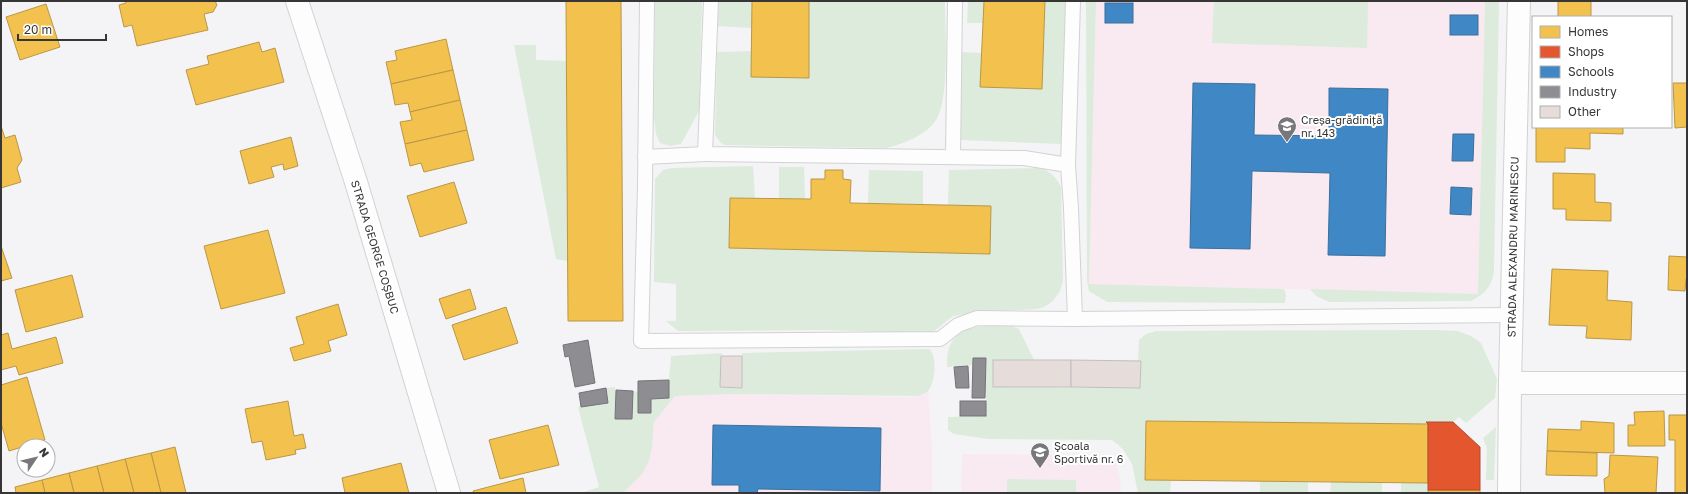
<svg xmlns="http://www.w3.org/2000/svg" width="1688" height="494" viewBox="0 0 1688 494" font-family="'Golos Text',sans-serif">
<rect width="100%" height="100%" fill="#f4f4f6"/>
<!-- education -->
<g fill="#f8eaf0">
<path d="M1096,1h389l-7,293 -389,-10z"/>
<path d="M928,391l4,53v49h-309l19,-19 7,-13 3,-14 2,-25 21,-26 56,-2 182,3 6,-1z"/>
<path d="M962,454l143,1 11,6 4,16 1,16h-160z"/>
</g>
<!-- green -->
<g fill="#dcebdc">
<path d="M655,1h47l-3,110 -18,33 -11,2 -10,-3 -4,-9 -2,-17z"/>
<path d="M719,1h33v27l-35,-2z"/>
<path d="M809,1h136c0,28 5,97 -9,119 -11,16 -33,24 -50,28l-162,-3 -4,-3 -5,-7 2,-83 35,-1v26l56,1z"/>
<path d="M968,1h16l-1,22h-16z"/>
<path d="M1045,1h21l-3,143 -102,-4 -1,-88 22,1 -1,34 61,2z"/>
<path d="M1086,1h10l-7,283 195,5 2,6 -1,8 -178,-1 -18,-11 -2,-10z"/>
<path d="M1214,1h154l-1,47 -155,-5z"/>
<path d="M1485,1h14l-5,270c-2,15 -9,23 -23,30l-142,1 -13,-6 -6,-7 168,5z"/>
<path d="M514,45h22v15l31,1 1,200 -12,-2z"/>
<path d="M753,166l2,32h-25l-1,50 261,6 1,-48 -43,-1 1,-35 92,-2c10,4 15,9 20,19l2,94 -3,10 -7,10 -9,6 -7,2 -45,2 -39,5 -21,17 -109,-3 -145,1 -12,-10h10v-37l-22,-2 1,-103 8,-9 9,-2z"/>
<path d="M779,167h25l1,32h-26z"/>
<path d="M869,170l54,1v33l-55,-1z"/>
<path d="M1012,326l7,3 15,31h-40v27l146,1 1,-27h-3l1,-21 7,-6 10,-3 279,-1 23,1 13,5 10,7 16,36 -2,19 -29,25 -7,-6 -6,5h-26l1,2 -282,-3 -1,59 26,1 -1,12h-32l-6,-29 -9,-15 -11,-9 -124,-1 -34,-5 -6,-4v-13l38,-1v-58h-13v7l-26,2c0,-7 0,-15 3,-21 9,-24 42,-20 62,-20z"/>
<path d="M929,349c9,7 6,34 -1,42 -2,2 -6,3 -9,5l-188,-2 -56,2 -21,26 -2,25 -3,14 -7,13 -19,19h-42l18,-6 -21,-80 30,-4 -2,-15 9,-1v32h17l1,-28 5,1v21h13v-14l18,-1v-18l2,-24 51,-3 -2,34 22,1v-35z"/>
<path d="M1496,427l-2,53h-8l1,-32 -4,-10z"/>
<path d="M1007,479l69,1v13h-69z"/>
<path d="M1260,481l48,1v11h-48z"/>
<path d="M1331,482h51v11h-52z"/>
<rect x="1401" y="483" width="27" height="10"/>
</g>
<!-- homes -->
<g fill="#f2c14e" stroke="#ba9747">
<path d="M125,1h90l2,4 -4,7 -9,2 4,16 -71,16 -5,-21 -8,2 -5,-22 7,-2z"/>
<path d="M566,1h55l2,320h-55z"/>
<path d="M752,1h57v77l-58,-1z"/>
<path d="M984,1h61l-3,88 -62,-2z"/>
<rect x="1558" y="1" width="33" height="16"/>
<path d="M46,4l14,43 -40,13 -14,-43z"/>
<path d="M446,39l7,31 -62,14 -5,-22 11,-2 -2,-9z"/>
<path d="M259,42l3,10 13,-4 9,34 -88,23 -10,-35 23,-6 -2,-8z"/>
<path d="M453,70l7,30 -50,12 -2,-9 -13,2 -4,-21z"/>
<path d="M1673,83h14v44l-12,1z"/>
<path d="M460,100l7,30 -62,14 -5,-22 12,-2 -2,-8z"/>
<path d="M1,126l4,12 10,-3 7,25 -5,8 4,14 -20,6z"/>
<path d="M1536,127h87v7l-33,-1v16l-25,-1v14h-29z"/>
<path d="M467,130l7,30 -50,12 -3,-9 -11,3 -5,-22z"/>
<path d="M291,137l7,29 -14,4 -1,-6 -12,3 3,10 -25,7 -9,-33z"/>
<path d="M825,170h18v9l8,1 -1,23 141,3 -1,48 -261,-6 1,-50 81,1v-20h14z"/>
<path d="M1553,173l42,1v28l16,1v18l-45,-1v-11h-13z"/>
<path d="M454,182l13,41 -47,14 -13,-41z"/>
<path d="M268,230l17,63 -64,16 -17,-63z"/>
<path d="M1,246l11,32 -11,3z"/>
<path d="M1669,256l18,1v22h-1l-1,12 -17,-1z"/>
<path d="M1552,269l56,2 -1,29 25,2 -1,38 -45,-2 1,-12 -38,-1z"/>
<path d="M72,275l11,42 -57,15 -11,-42z"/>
<path d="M470,289l6,20 -30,10 -7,-20z"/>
<path d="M338,304l9,31 -19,6 3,10 -37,10 -4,-13 14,-4 -8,-27z"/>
<path d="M506,307l12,36 -54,17 -12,-35z"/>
<path d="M8,333l4,16 44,-12 7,26 -44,12 -3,-9 -15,4v-35z"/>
<path d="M27,377l18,63 -36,11 -8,-28v-38z"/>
<path d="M288,401l6,35 9,-2 3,14 -11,2 1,4 -30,6 -4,-19 -10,2 -7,-34z"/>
<path d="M1664,411l1,35h-37v-21h7l-1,-13z"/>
<path d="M1669,415h18v78h-12v-53h-6z"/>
<path d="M1146,421l282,3v59l-283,-3z"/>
<path d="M1581,421l33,2v30l-67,-2 1,-22 33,1z"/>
<path d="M548,425l11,40 -59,14 -11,-39z"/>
<path d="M175,447l11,46h-25l-10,-40z"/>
<path d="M1547,451l50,2v23l-51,-1z"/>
<path d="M151,453l10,40h-27l-9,-34z"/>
<path d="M1610,455l48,2 -2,36h-51l-1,-14 5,-3z"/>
<path d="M125,459l9,34h-30l-7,-27z"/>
<path d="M401,463l8,30h-64l-3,-15z"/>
<path d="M97,466l7,27h-30l-5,-20z"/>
<path d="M69,473l5,20h-29l-3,-13z"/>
<path d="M523,478l3,15h-52l-1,-2z"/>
<path d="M42,480l3,13h-29l-1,-6z"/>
<rect x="1428" y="490" width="52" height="3"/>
</g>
<!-- shops -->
<path fill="#e4572e" stroke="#b04d31" d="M1426,422h27l27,25v43h-52v-66z"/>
<!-- schools -->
<g fill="#3f88c5" stroke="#3c6f9a">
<rect x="1105" y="3" width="28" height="20"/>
<rect x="1450" y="15" width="28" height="20"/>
<path d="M1193,83l62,1 -1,51 75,1v-48l59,1 -3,167 -57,-1 2,-82 -78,-2 -2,78 -60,-1z"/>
<path d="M1453,134h21l-1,27h-21z"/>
<path d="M1451,187l21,1 -1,27 -21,-1z"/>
<path d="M713,425l168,3 -1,63 -122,-2 -1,4h-18v-8h-27z"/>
</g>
<!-- industry -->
<g fill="#8d8d92" stroke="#737377">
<path d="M588,340l7,43 -20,4 -6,-31 -4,1 -2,-12z"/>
<path d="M973,358h13l-1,40h-13z"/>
<path d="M968,366l1,22h-13l-2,-21z"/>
<path d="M669,380v18l-18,1v14h-13v-32z"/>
<path d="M606,388l2,15 -27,4 -2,-14z"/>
<path d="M616,390l17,1 -1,28h-17z"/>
<rect x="960" y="401" width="26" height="15"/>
</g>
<!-- building -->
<g fill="#e6ddda" stroke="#c0bfc0">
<path d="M721,356h21v32l-22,-1z"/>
<rect x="993" y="360" width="78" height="27"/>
<path d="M1071,360l70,1 -1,27 -69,-1z"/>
</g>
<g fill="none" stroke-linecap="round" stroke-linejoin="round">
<defs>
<g id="service">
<path d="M647,1l-2,184 -4,156 299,-2 18,-14 19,-7 98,1 436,-4"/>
<path d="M711,1l-6,153 319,4 44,7 3,43 4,111"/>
<path d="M645,157l60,-3"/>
<path d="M953,157l2,-156"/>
<path d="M1068,165l5,-164"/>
</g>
<g id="minor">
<path d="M297,1l59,181 93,311"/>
<path d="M1510,383h177"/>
<path d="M1509,493l1,-110 9,-382"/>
</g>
</defs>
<!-- service casing -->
<use href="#service" stroke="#d2d2d3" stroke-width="16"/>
<!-- minor casing -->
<use href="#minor" stroke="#d2d2d3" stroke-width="24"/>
<!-- service -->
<use href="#service" stroke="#fdfdfe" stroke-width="14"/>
<!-- minor -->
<use href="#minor" stroke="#fdfdfe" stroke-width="22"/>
</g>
<!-- icons -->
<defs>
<symbol id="school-pin" viewBox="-11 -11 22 30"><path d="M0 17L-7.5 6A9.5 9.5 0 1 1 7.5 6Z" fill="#78787a" stroke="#fff"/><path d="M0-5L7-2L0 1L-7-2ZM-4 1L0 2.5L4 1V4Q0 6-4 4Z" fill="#fff"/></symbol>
</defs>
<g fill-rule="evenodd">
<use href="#school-pin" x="1276" y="115" width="22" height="30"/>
<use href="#school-pin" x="1029" y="441" width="22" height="30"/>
</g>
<g text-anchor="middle" stroke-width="4" stroke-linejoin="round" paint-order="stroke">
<!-- poi labels -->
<g font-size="11" fill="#363637" stroke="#fff" text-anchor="start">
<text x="1301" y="124">Creșa-grădiniță<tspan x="1301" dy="13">nr. 143</tspan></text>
<text x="1054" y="450">Şcoala<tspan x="1054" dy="13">Sportivă nr. 6</tspan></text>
</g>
<!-- street labels -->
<g font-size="11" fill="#363637" stroke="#fff">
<text transform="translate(375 247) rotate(73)" y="4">STRADA GEORGE COȘBUC</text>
<text transform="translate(1513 247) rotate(-89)" y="4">STRADA ALEXANDRU MARINESCU</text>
</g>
</g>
<!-- border -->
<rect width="1688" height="494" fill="none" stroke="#363637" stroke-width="4"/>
<!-- legend -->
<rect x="1532" y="16" width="140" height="112" fill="#ffffff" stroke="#afafaf"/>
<rect x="1540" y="26" width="20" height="12" fill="#f2c14e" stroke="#afafaf"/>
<text x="1568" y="36" font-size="12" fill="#363637">Homes</text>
<rect x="1540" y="46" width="20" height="12" fill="#e4572e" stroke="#afafaf"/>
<text x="1568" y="56" font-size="12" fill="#363637">Shops</text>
<rect x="1540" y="66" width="20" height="12" fill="#3f88c5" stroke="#afafaf"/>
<text x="1568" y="76" font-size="12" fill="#363637">Schools</text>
<rect x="1540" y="86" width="20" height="12" fill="#8d8d92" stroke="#afafaf"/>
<text x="1568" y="96" font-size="12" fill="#363637">Industry</text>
<rect x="1540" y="106" width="20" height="12" fill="#e6ddda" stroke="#afafaf"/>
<text x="1568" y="116" font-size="12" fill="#363637">Other</text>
<!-- north arrow -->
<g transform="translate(36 458) rotate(55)"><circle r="19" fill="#ffffff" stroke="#afafaf"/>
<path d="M0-3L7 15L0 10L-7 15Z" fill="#78787a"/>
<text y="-6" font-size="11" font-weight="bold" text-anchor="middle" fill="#363637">N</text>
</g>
<!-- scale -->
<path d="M18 34v6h88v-6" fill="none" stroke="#363637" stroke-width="2"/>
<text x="24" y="34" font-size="12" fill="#363637" stroke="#ffffff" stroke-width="3" paint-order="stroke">20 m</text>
</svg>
